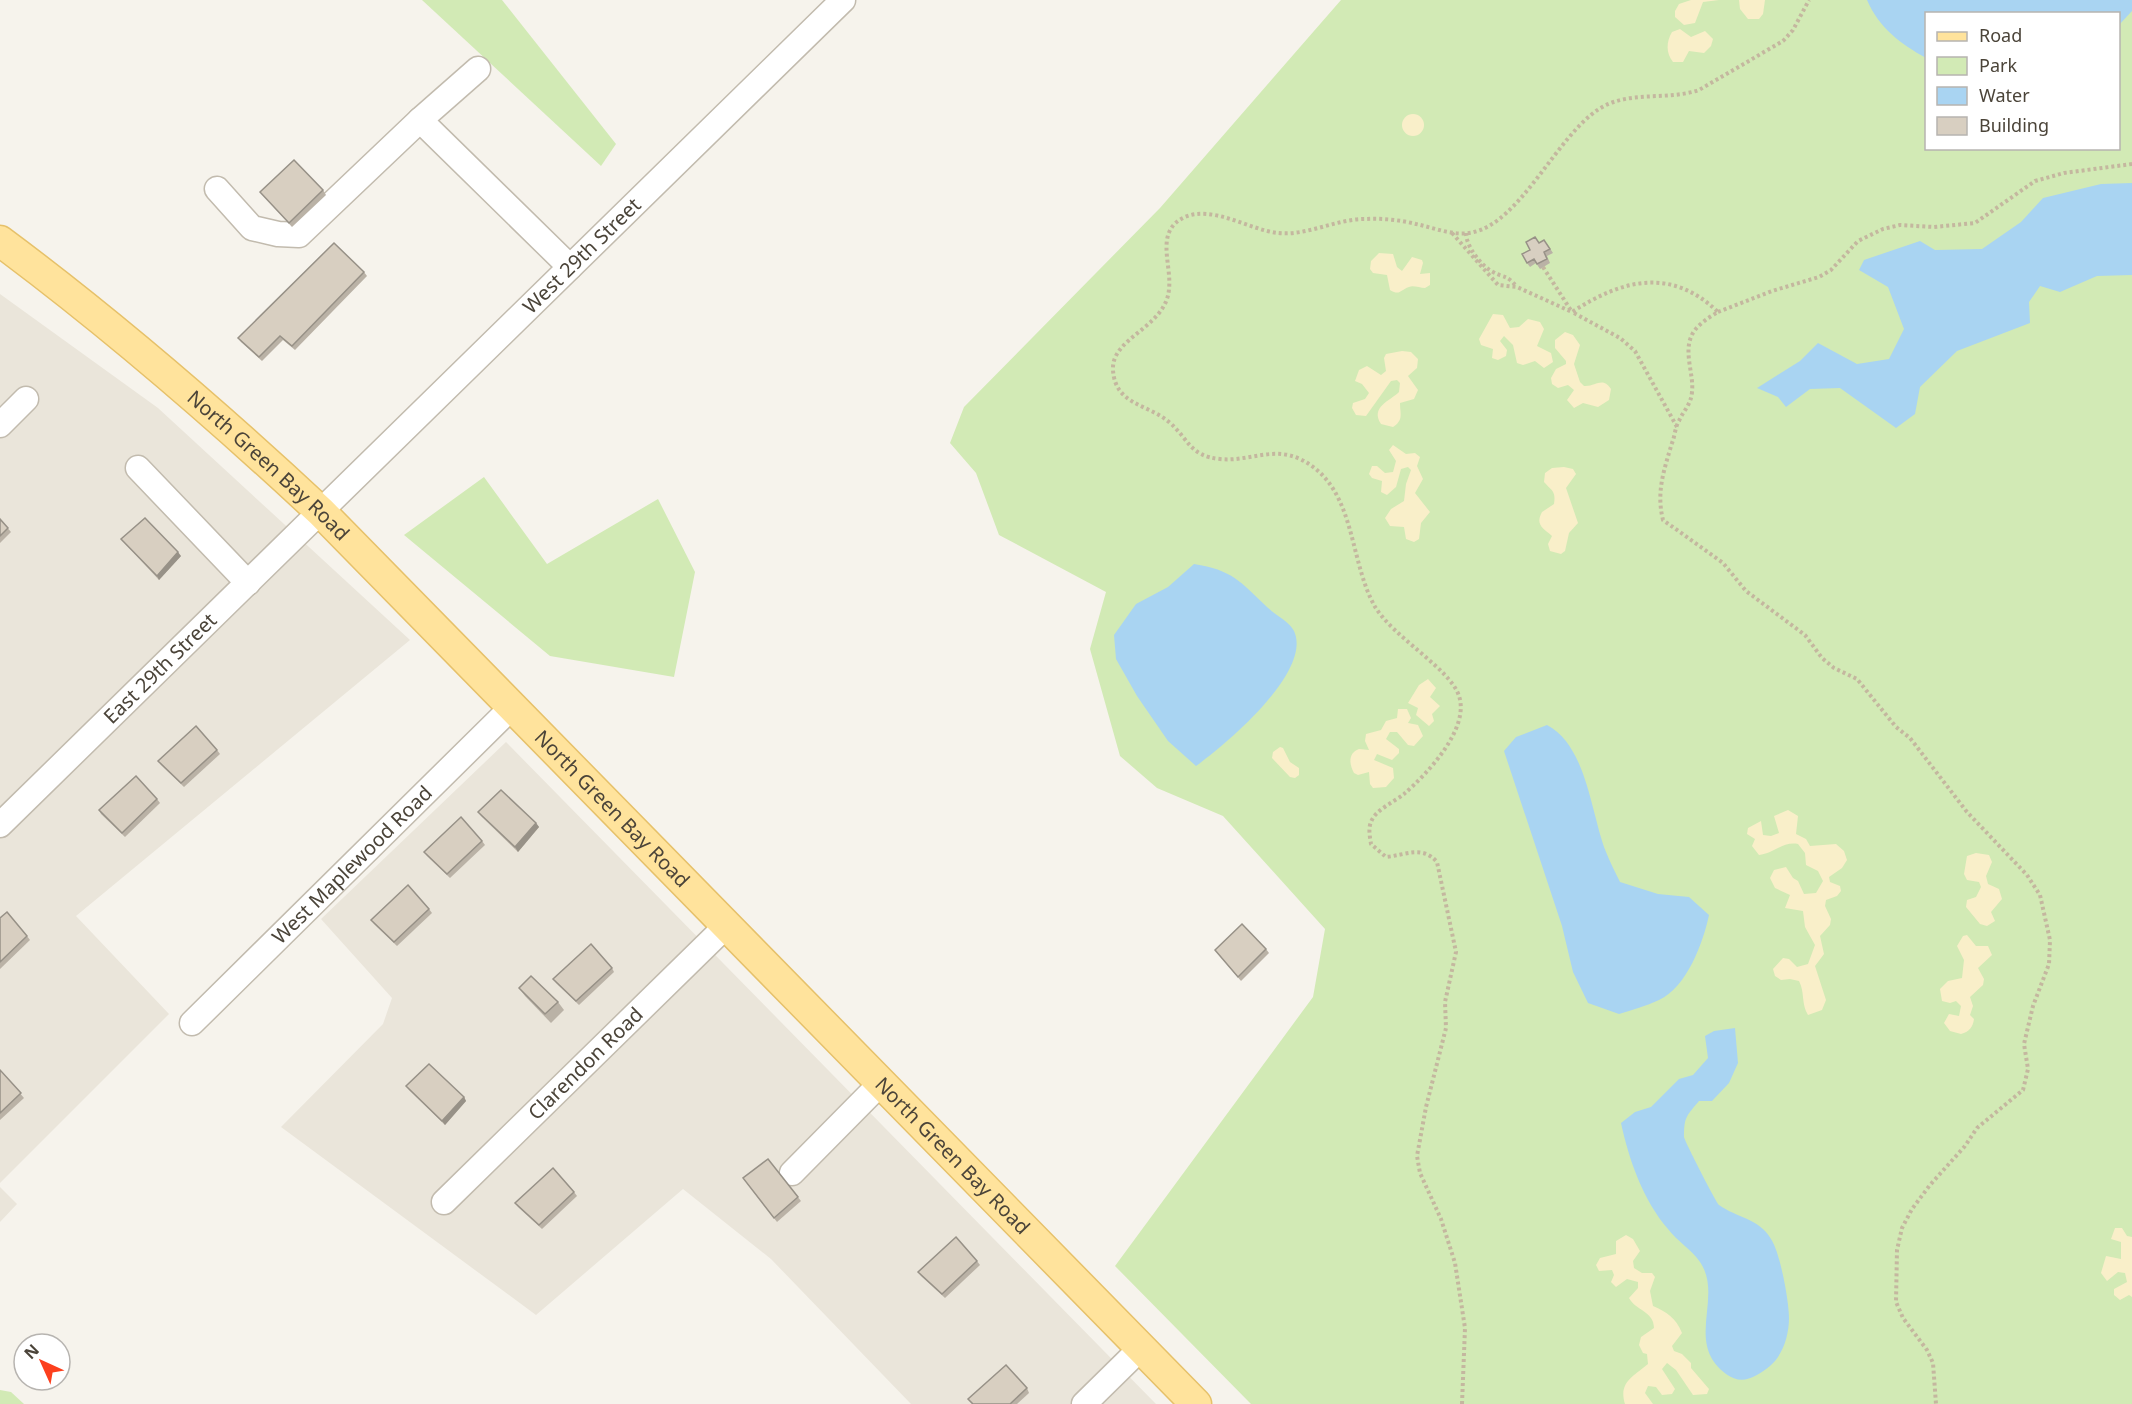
<svg xmlns="http://www.w3.org/2000/svg" width="2132" height="1404" viewBox="0 0 2132 1404" font-family="'Noto Sans',sans-serif">
<rect width="100%" height="100%" fill="#f6f3ec"/>
<!-- residential -->
<g fill="#eae5da">
<path d="M0,294l158,114 252,232 -334,276 93,98 -169,169z"/>
<path d="M506,742l650,662h-245l-140,-145 -88,-70 -147,126 -255,-188 102,-103 9,-26 -71,-79z"/>
<path d="M0,1187l17,17 -17,18z"/>
</g>
<!-- green -->
<g fill="#d2eab5" fill-rule="evenodd">
<path d="M422,0h80l114,144 -15,22z"/>
<path d="M1341,0h791v1404h-881l-136,-138 198,-269 12,-68 -102,-113 -66,-28 -37,-32 -30,-107 16,-57 -107,-57 -23,-62 -26,-30 14,-36 196,-199zM1926,14h192v134h-192z"/>
<path d="M484,477l63,87 111,-65 37,73 -21,105 -124,-21 -146,-121z"/>
<path d="M0,1390l11,2 13,12h-24z"/>
</g>
<!-- sand -->
<g fill="#f9efc9">
<path d="M1691,0h28l-16,2 -8,21 -11,2 -9,-8v-6l4,-7z"/>
<path d="M1739,0h26l-2,14 -4,5h-11l-8,-10z"/>
<path d="M1680,29l11,8 14,-6 8,8 -2,7 -7,7 -15,-2 -6,11h-10c-7,-9 -7,-20 -1,-30z"/>
<circle cx="1413" cy="125" r="11"/>
<path d="M1379,253l14,1 4,13 5,4 10,-14 10,3 1,3 -3,11 10,-1v12l-5,3c-5,0 -12,-3 -16,-1 -9,3 -9,9 -19,3l-3,-15 -14,-2 -3,-4 1,-8z"/>
<path d="M1493,314l10,1 7,13 9,-1 9,-8 12,3 4,7 -7,17 14,7 2,9 -9,6 -9,-7 -12,4 -6,-2 -4,-18 -9,-9 -4,5 7,9 -1,6 -8,4 -6,-2 1,-9 -12,-4 -2,-6z"/>
<path d="M1565,332l8,3 7,10 -6,19 6,18 4,4c12,1 18,-10 27,3l-2,11 -11,7 -15,-4 -9,5 -7,-8 7,-10 -6,-5 -10,3 -6,-4 -1,-6 5,-9 10,-5v-3l-11,-13v-8z"/>
<path d="M1402,351l9,1 7,7 -1,9 -9,8 10,14 -4,9 -14,4c0,11 4,17 -7,24l-12,-3c-11,-17 9,-23 18,-32l1,-9 -3,-3 -6,1 -25,35 -10,-1 -4,-7 1,-5 12,-4 4,-6 -7,-9 -7,-3 4,-11 8,-4 14,9 5,-4 -2,-13 2,-4z"/>
<path d="M1393,445l13,9 9,-1 5,4 -3,9 6,13 -8,14 15,19 -9,11 -2,16 -5,3 -8,-3 -2,-12 -14,-1 -5,-8 6,-9 13,-8 2,-17 5,-14 -3,-3 -7,2 -5,18 -9,8 -6,-3 1,-11 -10,-3 -3,-4 3,-8h5l8,7 8,-1 3,-11 -7,-11z"/>
<path d="M1564,467l9,2 3,5 -10,14 12,35 -9,10 -4,18 -4,3 -11,-3 -2,-7 4,-8c-9,-8 -17,-11 -10,-24l12,-8c2,-13 -2,-13 -10,-22l1,-9 7,-5z"/>
<path d="M1428,679l8,9 -6,9 10,9 -8,8 2,7 -5,5 -13,-11 2,-7 -10,-5 11,-18z"/>
<path d="M1398,709h9l4,9 -3,5 10,2 5,11 -9,10 -6,-1 -11,-13h-7l-4,7 13,10v4l-7,7 -15,-6 -3,6 19,8 1,10 -8,9 -13,1 -3,-4 -1,-12 -11,3 -4,-2c-5,-9 -6,-20 5,-24l10,1 -4,-9 1,-7 15,-4 5,-9 11,-3z"/>
<path d="M1280,747l3,1 7,14 9,6v7l-4,3 -5,-1 -18,-19 1,-6z"/>
<path d="M1788,810l10,6 -2,18 10,5 4,7 26,-2 8,7 3,9 -5,8 -13,9 1,5 10,4 1,5 -4,5 -11,4 -1,6 6,13 -1,6 -10,11 4,18 -9,12 11,34 -4,10 -14,5c-7,-11 -3,-23 -9,-34l-9,-2 -9,1 -6,-4 -2,-7 10,-11 6,1 8,8 11,-3 7,-19 -10,-18 -2,-16 -18,-3 5,-13 -15,-7 -5,-10 4,-8 12,-3 7,11 5,3 6,13 12,-1 7,-12 -5,-10 -12,-6 -1,-12 -7,-9c-15,-3 -25,10 -39,11l-7,-9 3,-7 -8,-5 1,-6 13,-7 2,14 8,1 8,-3 -5,-17z"/>
<path d="M1976,853l13,2 3,7 -6,14 2,8 11,5 3,10 -11,13 4,9 -8,5 -7,-2 -14,-17 1,-7 9,-3 5,-10 -2,-5 -12,-2 -3,-6 3,-18z"/>
<path d="M1967,935l9,11h12l4,9 -14,13 6,11 -1,6 -13,12 3,9 -3,9 4,4c-1,8 -5,13 -13,15l-11,-3 -6,-8 5,-9 10,2 2,-10 -5,-5 -6,2 -8,-2 -2,-12 8,-8 14,-3 2,-18 -7,-14 6,-10z"/>
<path d="M2115,1228h7l5,8 5,1v60l-3,-2 -9,5 -6,-5v-6l13,-7 -2,-9 -7,-1 -11,9 -6,-8 5,-17 15,3v-17l-10,-3z"/>
<path d="M1626,1235l7,4 7,12 -7,10 1,7 8,5h10l3,4 -5,14 3,15c14,6 23,12 29,27l-10,13 2,5 8,3 9,9v5l18,21 -2,5 -14,1 -17,-25 -9,-7 -5,6 13,20 -3,5 -10,1 -6,-8 -8,-1 -3,7 8,11h-28c-7,-22 9,-28 23,-40l-1,-10 -4,-1 -4,-8 2,-8 13,-9c0,-17 -18,-17 -25,-30l9,-10v-6l-11,-3 -11,8 -5,-5 3,-7 -2,-5 -13,1 -3,-6 4,-7 16,-4v-13z"/>
</g>
<!-- water -->
<g fill="#a9d4f2">
<path d="M1867,0h265v11l-13,14 -1,-11h-192v44c-25,-14 -47,-30 -59,-58z"/>
<path d="M2132,183v92l-35,1 -37,16 -20,-6 -11,16 1,21 -73,28 -37,36 -5,27 -19,14 -56,-40 -30,1 -24,18 -8,-10 -21,-9 43,-27 18,-18 39,21 32,-5 15,-30 -16,-42 -29,-17 5,-10 56,-19 15,9 47,-1 39,-27 22,-24 58,-14z"/>
<path d="M1194,564c38,6 46,17 73,43 7,7 23,15 27,24 19,41 -70,115 -98,135l-28,-25 -31,-45 -21,-37 -2,-24 22,-31 32,-17z"/>
<path d="M1547,725c40,21 44,89 59,127 4,10 9,20 14,30l38,12 31,3 20,18c-6,28 -22,72 -50,85 -13,6 -27,10 -40,14l-31,-11 -15,-31 -11,-46 -58,-175 12,-14z"/>
<path d="M1735,1028l3,35 -9,20 -17,18h-13c-4,5 -11,12 -13,18 -2,4 -2,14 -2,18 1,5 32,65 35,68 18,13 40,13 52,34 9,13 18,62 18,79 0,17 -6,37 -19,48 -14,11 -28,20 -44,8 -42,-31 -2,-77 -26,-112 -9,-13 -23,-21 -32,-33 -25,-29 -39,-69 -47,-106l14,-11 16,-5 28,-28 14,-4 15,-17 -3,-22 9,-5z"/>
</g>
<g fill="none" stroke-linecap="round" stroke-linejoin="round">
<defs>
<g id="minor">
<path d="M420,120l58,-51"/>
<path d="M217,189l35,39 26,6 21,1 121,-115 150,147"/>
<path d="M0,425l26,-26"/>
<path d="M138,468l110,115"/>
<path id="s1" d="M0,825l843,-825"/>
<path id="s2" d="M192,1023l319,-315"/>
<path d="M792,1173l88,-89"/>
<path id="s3" d="M444,1202l283,-277"/>
<path d="M1084,1404l57,-56"/>
</g>
<g id="major">
<path id="s4" d="M0,241c113,84 218,175 321,271l875,892"/>
</g>
</defs>
<!-- minor casing -->
<use href="#minor" stroke="#c2bbae" stroke-width="27"/>
<!-- major casing -->
<use href="#major" stroke="#e6c16a" stroke-width="33"/>
<!-- path -->
<g stroke="#c4b79f" stroke-width="4" stroke-dasharray="3 3" stroke-linecap="butt">
<path d="M1452,233l46,52 19,2 55,25"/>
<path d="M1466,233c0,13 15,33 27,39 13,7 13,2 24,15"/>
<path d="M1543,267l29,45"/>
<path d="M1718,312l54,-21 47,-14 12,-7 27,-29 25,-12 17,-4 34,2 41,-4 60,-42 29,-8 68,-9"/>
<path d="M1677,427l-42,-76 -15,-13 -48,-26c51,-33 99,-45 146,0 -10,6 -23,14 -27,25 -7,17 3,38 1,55 -1,13 -9,19 -13,29 -4,6 -4,15 -7,22 -8,27 -16,49 -9,77l60,43 23,28 59,44 17,23 12,10 23,11 39,48 14,11 57,74 60,63 13,20 10,45 -1,24 -16,42 -9,38 4,25 -5,21 -46,38 -12,18 -35,39 -18,24 -10,19 -5,22 -1,52 7,16 24,32 6,13 3,41"/>
<path d="M1462,1404l3,-76 -10,-65 -14,-44 -21,-46 -3,-17 9,-49 20,-79 -1,-26 11,-50 -19,-90c-15,-17 -31,-7 -51,-5l-15,-13c-1,-7 -3,-15 0,-22 4,-12 23,-20 33,-28 23,-20 66,-65 55,-98 -9,-28 -67,-59 -85,-91 -26,-48 -18,-119 -74,-146 -28,-13 -52,3 -80,0 -31,-3 -31,-20 -51,-37 -21,-18 -54,-17 -56,-52 -2,-33 53,-42 56,-81 3,-25 -15,-58 16,-72 28,-12 65,13 93,16 29,3 58,-14 87,-14 17,-1 35,1 51,5 19,4 39,13 58,8 47,-11 83,-96 125,-123 29,-19 68,-8 100,-19l84,-49 10,-11 16,-30"/>
</g>
<!-- minor -->
<use href="#minor" stroke="#fff" stroke-width="24"/>
<!-- major -->
<use href="#major" stroke="#ffe39c" stroke-width="30"/>
</g>
<!-- wall -->
<g fill="#bab2a6">
<path d="M323,190l3,5 -34,32 -32,-35z"/>
<path d="M1539,243l8,1 6,9 -6,3 3,7 -10,6 -4,-6 -6,4 -3,-4 3,-13z"/>
<path d="M364,272l3,4 -72,74 -12,-10 -21,21 -21,-19 -3,-4z"/>
<path d="M0,519l11,13 -11,11z"/>
<path d="M121,539l60,17 -22,24z"/>
<path d="M217,750l3,4 -36,33 -23,-22 -3,-4z"/>
<path d="M157,799l3,4 -35,34 -24,-23 -2,-4z"/>
<path d="M478,812l58,11 3,4 -21,25 -37,-36z"/>
<path d="M482,841l3,4 -35,33 -23,-22 -3,-4z"/>
<path d="M429,909l3,4 -35,33 -23,-22 -3,-4z"/>
<path d="M0,918l27,18 3,4 -30,29z"/>
<path d="M1266,949l3,4 -28,28 -26,-31z"/>
<path d="M612,968l2,4 -35,33 -23,-22 -3,-4z"/>
<path d="M519,988l39,14 6,8 -13,13 -26,-27z"/>
<path d="M0,1070l24,28 -24,22z"/>
<path d="M406,1086l58,11 2,4 -21,24 -36,-35z"/>
<path d="M768,1159l33,42 -24,21 -34,-44z"/>
<path d="M574,1192l3,4 -35,33 -24,-22 -3,-4z"/>
<path d="M977,1261l3,4 -35,33 -24,-22 -3,-4z"/>
<path d="M1027,1388l2,5 -12,11h-45l-4,-5z"/>
</g>
<!-- shaded-wall -->
<g fill="#979187">
<path d="M178,552l3,4 -22,24 -2,-4z"/>
<path d="M536,823l3,4 -21,25 -3,-5z"/>
<path d="M464,1097l2,4 -21,24 -3,-4z"/>
</g>
<!-- building -->
<g fill="#d8cfc1" stroke="#979187" stroke-width="1.5">
<path d="M294,160l29,30 -34,33 -29,-31z"/>
<path d="M1535,237l4,6 5,-3 6,9 -6,3 3,7 -10,5 -3,-5 -7,4 -5,-9 8,-4 -4,-8z"/>
<path d="M334,243l30,29 -72,74 -12,-10 -21,21 -21,-19z"/>
<path d="M145,518l33,34 -21,24 -36,-37z"/>
<path d="M0,519l8,9 -8,8z"/>
<path d="M196,726l21,24 -36,33 -23,-22z"/>
<path d="M136,776l21,23 -35,34 -23,-23z"/>
<path d="M501,790l35,33 -21,24 -37,-35z"/>
<path d="M461,817l21,24 -35,33 -23,-22z"/>
<path d="M408,885l21,24 -35,33 -23,-22z"/>
<path d="M7,912l20,24 -27,26v-44z"/>
<path d="M1242,924l24,25 -28,28 -23,-27z"/>
<path d="M591,944l21,24 -36,33 -23,-22z"/>
<path d="M531,976l27,26 -13,12 -26,-26z"/>
<path d="M429,1064l35,33 -22,24 -36,-35z"/>
<path d="M0,1070l21,23 -21,20z"/>
<path d="M768,1159l30,38 -24,21 -31,-40z"/>
<path d="M553,1168l21,24 -35,33 -24,-22z"/>
<path d="M956,1237l21,24 -35,33 -24,-22z"/>
<path d="M1006,1365l21,23 -17,16h-37l-5,-5z"/>
</g>
<g text-anchor="middle" stroke-width="4.5" stroke-linejoin="round" paint-order="stroke">
<!-- street labels -->
<g font-size="20" fill="#4b4439" stroke="#fff">
<text dy="7" stroke="none"><textPath href="#s1" startOffset="814">West 29th Street</textPath></text>
<text dy="7" stroke="none"><textPath href="#s4" startOffset="350">North Green Bay Road</textPath></text>
<text dy="7" stroke="none"><textPath href="#s1" startOffset="224">East 29th Street</textPath></text>
<text dy="7" stroke="none"><textPath href="#s4" startOffset="836">North Green Bay Road</textPath></text>
<text dy="7" stroke="none"><textPath href="#s2" startOffset="225">West Maplewood Road</textPath></text>
<text dy="7" stroke="none"><textPath href="#s3" startOffset="198">Clarendon Road</textPath></text>
<text dy="7" stroke="none"><textPath href="#s4" startOffset="1322">North Green Bay Road</textPath></text>
</g>
</g>
<!-- legend -->
<rect x="1925" y="12" width="195" height="138" fill="#ffffff" stroke="#b7b4b0" stroke-width="1.5"/>
<rect x="1937" y="32" width="30" height="9" fill="#ffe39c" stroke="#b7b4b0" stroke-width="1.5"/>
<text x="1979" y="42" font-size="18" fill="#4b4439">Road</text>
<rect x="1937" y="57" width="30" height="18" fill="#d2eab5" stroke="#b7b4b0" stroke-width="1.5"/>
<text x="1979" y="72" font-size="18" fill="#4b4439">Park</text>
<rect x="1937" y="87" width="30" height="18" fill="#a9d4f2" stroke="#b7b4b0" stroke-width="1.5"/>
<text x="1979" y="102" font-size="18" fill="#4b4439">Water</text>
<rect x="1937" y="117" width="30" height="18" fill="#d8cfc1" stroke="#b7b4b0" stroke-width="1.5"/>
<text x="1979" y="132" font-size="18" fill="#4b4439">Building</text>
<!-- north arrow -->
<g transform="translate(42 1362) rotate(315)"><circle r="28" fill="#ffffff" stroke="#b7b4b0" stroke-width="1.5"/>
<path d="M0-4.5L10 22L0 15L-10 22Z" fill="#fc3f1d"/>
<text y="-9" font-size="16" font-weight="bold" text-anchor="middle" fill="#4b4439">N</text>
</g>
</svg>
